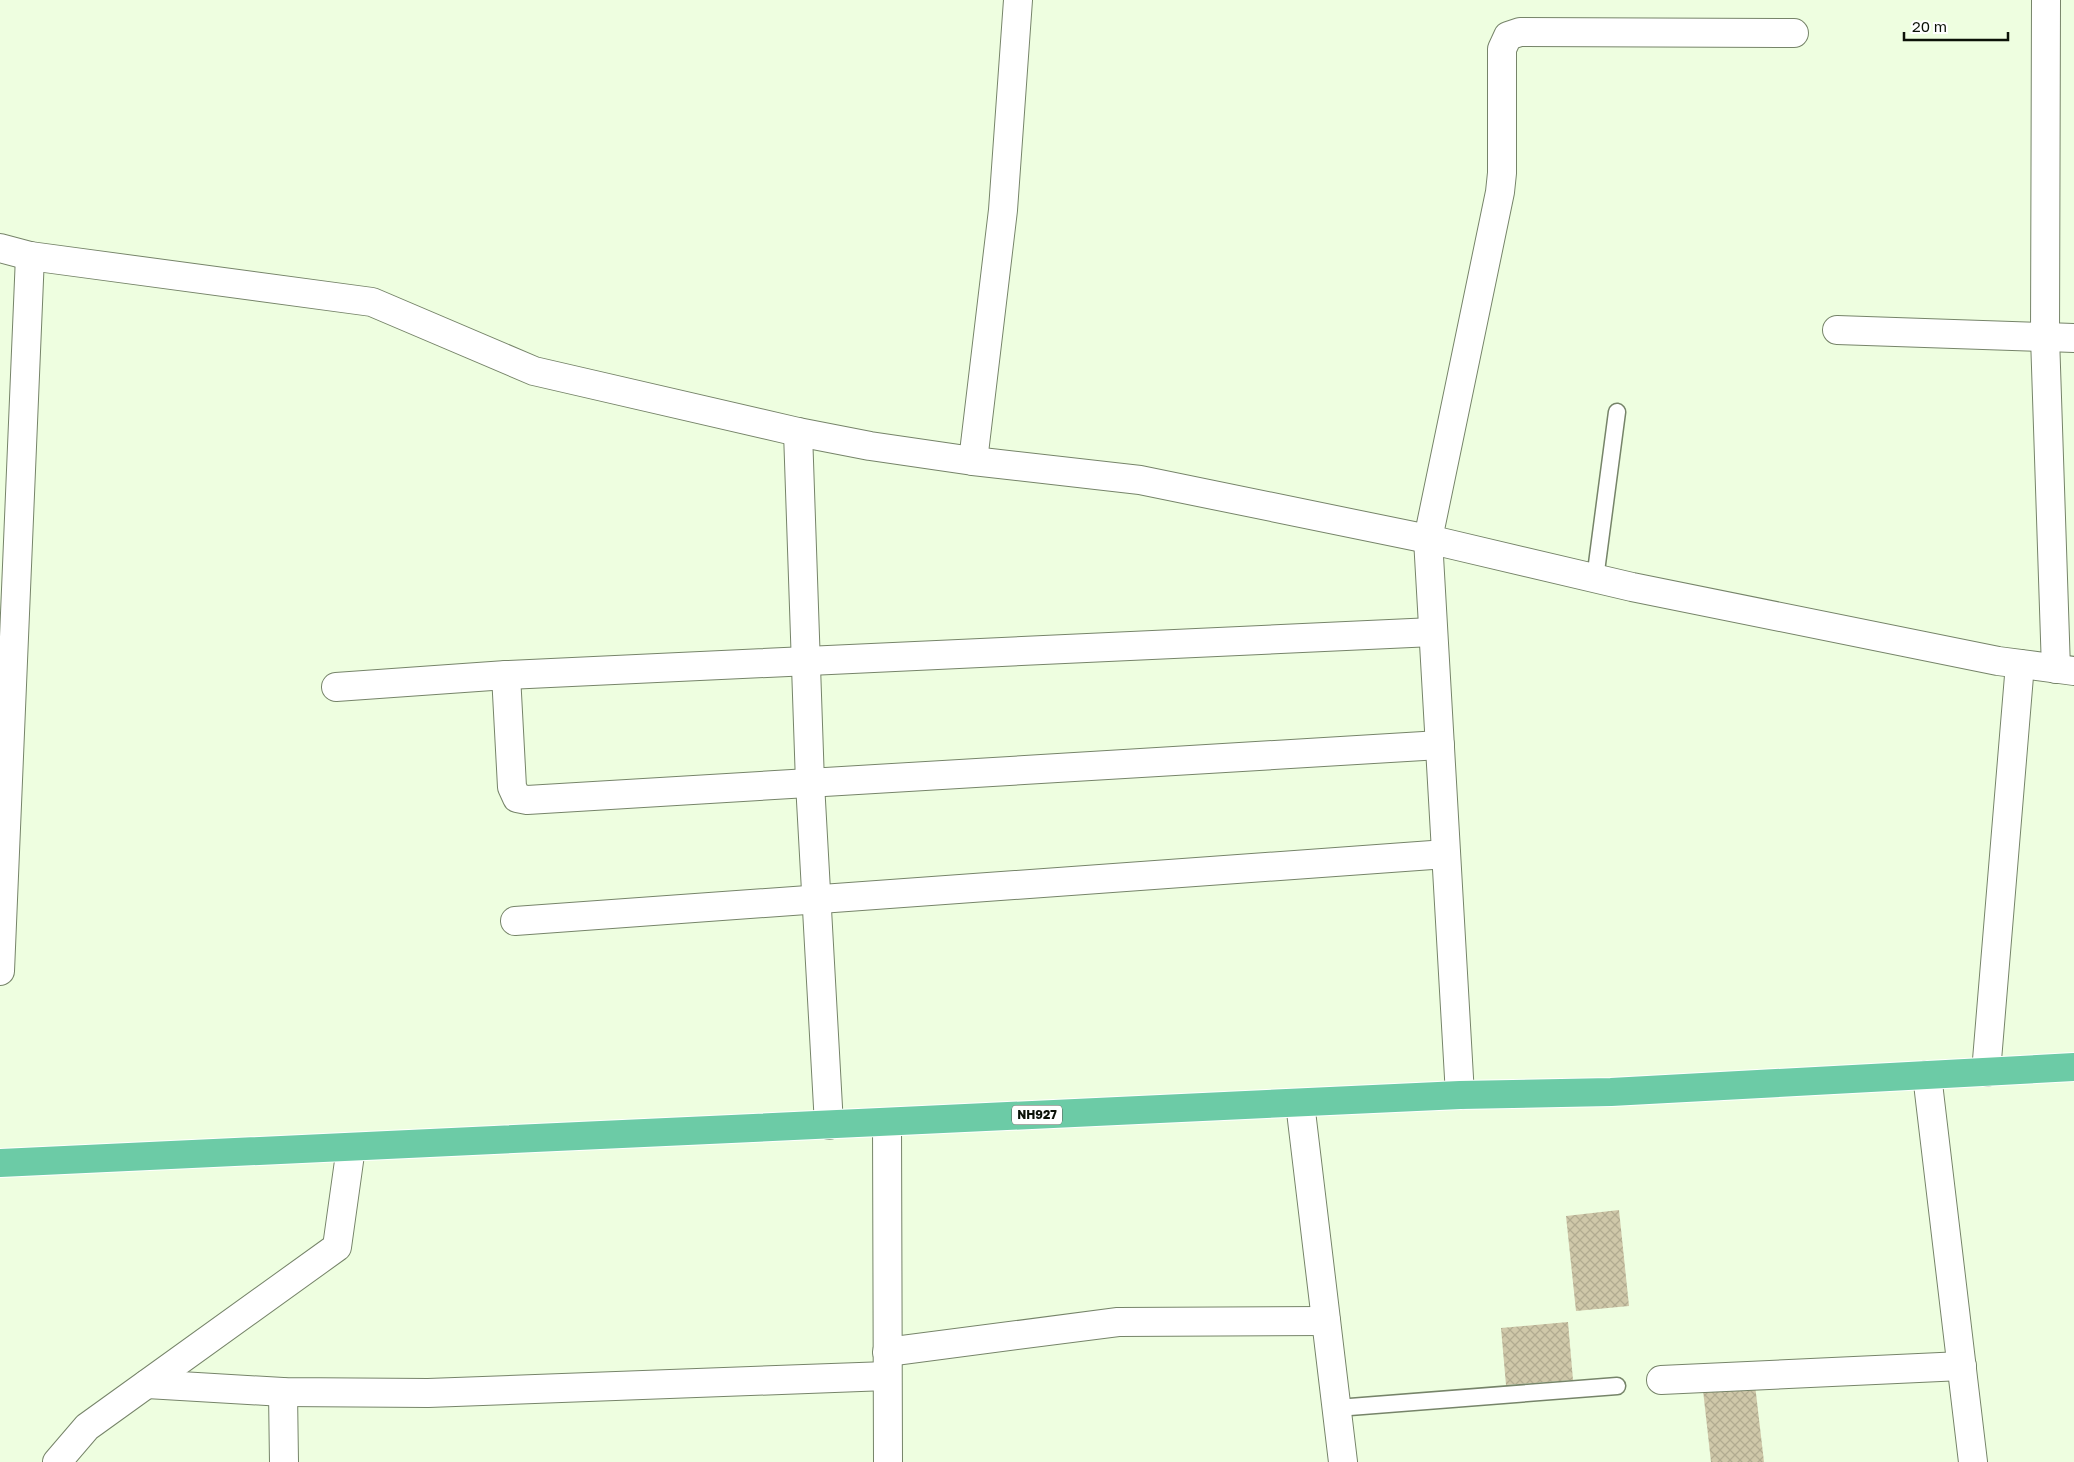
<svg xmlns="http://www.w3.org/2000/svg" width="2074" height="1462" viewBox="0 0 2074 1462" font-family="'Golos Text',sans-serif">
<defs>
<pattern id="building-cross-hatch" width="8" height="8" patternUnits="userSpaceOnUse" patternTransform="scale(1.25)"><rect width="8" height="8" fill="#cfc8a9"/><path d="M0 0l8 8M0 8l8-8" fill="none" stroke="#b1ab90"/></pattern>
</defs>
<rect width="100%" height="100%" fill="#eefee0"/>
<!-- building -->
<g fill="url(#building-cross-hatch)">
<path d="M1619,1210l10,96 -53,5 -10,-95z"/>
<path d="M1568,1322l5,58 -67,5 -5,-57z"/>
<path d="M1755,1385l9,77h-53l-8,-72z"/>
</g>
<g fill="none" stroke-linecap="round" stroke-linejoin="round">
<defs>
<g id="service">
<path d="M1595,579l22,-167"/>
<path d="M1337,1408l280,-22"/>
</g>
<g id="minor">
<path d="M2046,0l-1,337 11,332"/>
<path d="M0,248l30,8 342,46 162,69 264,61 72,14 103,15 167,19 288,59 204,48 366,74 76,10"/>
<path d="M1837,330l237,8"/>
<path d="M798,432l12,351 19,342"/>
<path d="M973,461l30,-251 15,-210"/>
<path d="M506,675l6,112 5,11 10,2 913,-55"/>
<path d="M336,687l170,-12 927,-43"/>
<path d="M515,921l931,-67"/>
<path d="M0,971l30,-715"/>
<path d="M1986,1072l34,-408"/>
<path d="M1927,1075l46,387"/>
<path d="M1460,1095l-32,-556 72,-347 2,-19v-124l6,-13 12,-4 274,1"/>
<path d="M1300,1103l43,359"/>
<path d="M887,1122l1,340"/>
<path d="M887,1352l231,-30 208,-1"/>
<path d="M1661,1380l301,-14"/>
<path d="M147,1384l136,8 145,1 459,-17"/>
<path d="M283,1392l1,70"/>
<path d="M57,1462l30,-35 250,-180 14,-100"/>
</g>
<path id="trunk" d="M0,1163l1460,-68 151,-3 463,-25"/>
</defs>
<!-- service casing -->
<use href="#service" stroke="#768469" stroke-width="19"/>
<!-- minor casing -->
<use href="#minor" stroke="#768469" stroke-width="30"/>
<!-- trunk casing -->
<use href="#trunk" stroke="#fff" stroke-width="30"/>
<!-- service -->
<use href="#service" stroke="#fff" stroke-width="16"/>
<!-- minor -->
<use href="#minor" stroke="#fff" stroke-width="28"/>
<!-- trunk -->
<use href="#trunk" stroke="#6ccba6" stroke-width="28"/>
</g>
<g text-anchor="middle" stroke-width="4" stroke-linejoin="round" paint-order="stroke">
<!-- shield labels -->
<rect fill="#fff" stroke="#555952" stroke-width="1" x="1012" y="1105.5" width="50" height="19" rx="4"/>
<g font-size="12" font-weight="bold" fill="#0c1208">
<text x="1037" y="1119">NH927</text>
</g>
</g>
<!-- scale -->
<path d="M1904 32v8h104v-8" fill="none" stroke="#0c1208" stroke-width="2.5"/>
<text x="1912" y="32" font-size="15" fill="#0c1208" stroke="#ffffff" stroke-width="4" paint-order="stroke">20 m</text>
</svg>
